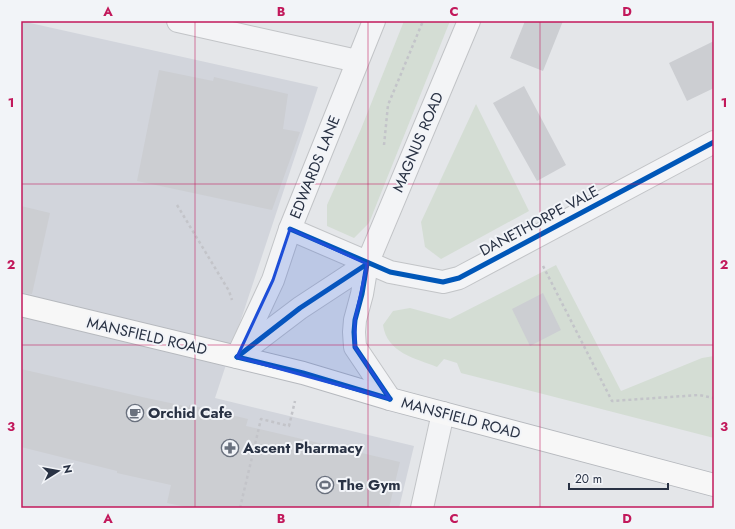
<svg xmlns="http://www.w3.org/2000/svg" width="735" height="529" viewBox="0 0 735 529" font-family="Jost,sans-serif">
<rect width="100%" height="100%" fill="#e4e6e9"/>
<!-- built -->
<path fill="#d2d5dc" d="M21,21l297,66 -103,311 199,48 -15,62h-378z"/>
<!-- green -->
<g fill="#d4ddd4">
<path d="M404,21h46l-81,202 -15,15 -27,-12v-21l34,-76z"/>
<path d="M476,104l53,107 -88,48 -16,-12 -4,-25z"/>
<path d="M556,265l65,126 81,-33 12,-2v82l-253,-65 -4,-10 -13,-4 -7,8c-22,-9 -50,-14 -54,-42l10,-14 17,-3 40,11z"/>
</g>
<!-- building -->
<g fill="#ccced2">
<path d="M525,21h38l-20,50 -33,-13z"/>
<path d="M714,41v47l-27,13 -18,-38z"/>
<path d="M159,70l54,11 1,-4 74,17 -5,35 17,3 -28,78 -135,-29z"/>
<path d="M524,86l42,79 -29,16 -44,-78z"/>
<path d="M21,206l29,7 -18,81 -11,-1z"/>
<path d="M543,293l18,37 -31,16 -18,-37z"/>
<path d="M21,369l121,28 47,10v-2l59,14 -2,7 154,36 -11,46h-198l-24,-5 4,-18 -54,-12v-2l-96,-24z"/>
</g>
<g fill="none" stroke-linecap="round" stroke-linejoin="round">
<defs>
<g id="minor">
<path d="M178,21l179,40"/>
<path d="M290,229l100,43 53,10 16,-4 255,-136"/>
<path d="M242,352l58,-44 67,-44"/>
<path d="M237,357l36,-77 17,-51 84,-208"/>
<path d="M390,399l-35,-52 -1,-15 1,-12 7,-26 5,-30 102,-243"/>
<path d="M422,508l21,-95"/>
</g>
<path id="highway" d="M21,305l282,68 87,26 324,86"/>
</defs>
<!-- minor casing -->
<use href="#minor" stroke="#c2c4c7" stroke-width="24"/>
<!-- highway casing -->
<use href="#highway" stroke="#b6b9be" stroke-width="24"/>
<!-- path -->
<g stroke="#c3c4c9" stroke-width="2.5" stroke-dasharray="3 3" stroke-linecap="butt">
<path d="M384,145l4,-40 35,-84"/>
<path d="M177,205l52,86 3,9"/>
<path d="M543,266l69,135 87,-6 15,3"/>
<path d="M240,508l21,-89 28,7 6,-25"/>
</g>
<!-- minor -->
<use href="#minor" stroke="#f3f4f6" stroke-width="22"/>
<!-- highway -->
<use href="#highway" stroke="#f7f7f7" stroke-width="22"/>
<defs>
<g id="cycleway">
<path d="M290,229l100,43 53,10 16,-4 255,-136"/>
<path d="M367,264l-5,30 -7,26 -1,12 1,15 35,52"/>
<path d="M237,357l63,-49 67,-44"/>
<path d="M237,357l66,16 87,26"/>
</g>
</defs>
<!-- cycleway casing -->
<use href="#cycleway" stroke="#f2f4f8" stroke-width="8"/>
<!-- cycleway -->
<use href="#cycleway" stroke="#0057b8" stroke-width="5"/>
</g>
<!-- marked area -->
<path fill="#1d4ed8" fill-opacity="0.2" stroke="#1d4ed8" stroke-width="3" stroke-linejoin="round" d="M290,229l77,35 -12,56v27l35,52 -153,-42 36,-77z"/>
<!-- grid -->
<path fill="none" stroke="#c2185b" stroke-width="1" stroke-opacity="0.55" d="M195,21v487M368,21v487M540,21v487M21,184h693M21,345h693"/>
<!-- icons -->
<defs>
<symbol id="cafe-ring" viewBox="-11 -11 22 22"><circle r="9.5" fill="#f2f4f8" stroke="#6a717e" stroke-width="1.5"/><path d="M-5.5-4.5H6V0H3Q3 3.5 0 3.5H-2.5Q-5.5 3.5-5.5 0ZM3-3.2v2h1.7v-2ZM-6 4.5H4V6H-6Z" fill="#6a717e"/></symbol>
<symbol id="pharmacy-ring" viewBox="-11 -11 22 22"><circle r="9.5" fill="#f2f4f8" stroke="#6a717e" stroke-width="1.5"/><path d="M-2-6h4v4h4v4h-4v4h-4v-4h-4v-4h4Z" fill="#6a717e"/></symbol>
<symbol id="stadium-ring" viewBox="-11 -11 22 22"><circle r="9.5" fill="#f2f4f8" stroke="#6a717e" stroke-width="1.5"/><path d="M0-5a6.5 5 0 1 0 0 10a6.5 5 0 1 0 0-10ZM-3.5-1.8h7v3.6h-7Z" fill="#6a717e"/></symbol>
</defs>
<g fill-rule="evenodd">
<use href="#cafe-ring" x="125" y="403" width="20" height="20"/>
<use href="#pharmacy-ring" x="220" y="438" width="20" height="20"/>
<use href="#stadium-ring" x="315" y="475" width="20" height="20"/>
</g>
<g text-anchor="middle" stroke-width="4" stroke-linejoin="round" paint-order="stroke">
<!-- street labels -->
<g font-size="15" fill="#293244" stroke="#f2f4f8">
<text transform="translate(418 142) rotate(-67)" y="5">MAGNUS ROAD</text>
<text transform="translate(315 167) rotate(-68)" y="5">EDWARDS LANE</text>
<text transform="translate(539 221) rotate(-28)" y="5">DANETHORPE VALE</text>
<text transform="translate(147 336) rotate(13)" y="5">MANSFIELD ROAD</text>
<text transform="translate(461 418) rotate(15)" y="5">MANSFIELD ROAD</text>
</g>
<!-- poi labels -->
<g font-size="15" font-weight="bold" fill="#293244" stroke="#f2f4f8" text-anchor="start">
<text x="148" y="418">Orchid Cafe</text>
<text x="243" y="453">Ascent Pharmacy</text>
<text x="338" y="490">The Gym</text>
</g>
</g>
<!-- border -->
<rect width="735" height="529" fill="none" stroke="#f2f4f8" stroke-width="44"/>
<!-- north arrow -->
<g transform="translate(58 471) rotate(79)" stroke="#f2f4f8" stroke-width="3" paint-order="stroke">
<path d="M0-3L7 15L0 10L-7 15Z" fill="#293244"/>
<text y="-6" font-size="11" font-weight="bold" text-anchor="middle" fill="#293244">N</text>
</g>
<!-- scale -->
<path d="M569 483v6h99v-6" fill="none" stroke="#293244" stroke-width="2"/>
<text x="575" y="483" font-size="12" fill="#293244" stroke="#f2f4f8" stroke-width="3" paint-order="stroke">20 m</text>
<rect x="22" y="22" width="691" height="485" fill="none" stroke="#c2185b" stroke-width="1.5"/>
<g font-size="13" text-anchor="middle" font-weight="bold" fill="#c2185b">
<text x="108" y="16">A</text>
<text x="281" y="16">B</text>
<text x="454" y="16">C</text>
<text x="627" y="16">D</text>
<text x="11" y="107">1</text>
<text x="724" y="107">1</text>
<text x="11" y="269">2</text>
<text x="724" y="269">2</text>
<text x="11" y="431">3</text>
<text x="724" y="431">3</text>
<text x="108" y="523">A</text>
<text x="281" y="523">B</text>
<text x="454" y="523">C</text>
<text x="627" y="523">D</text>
</g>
</svg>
